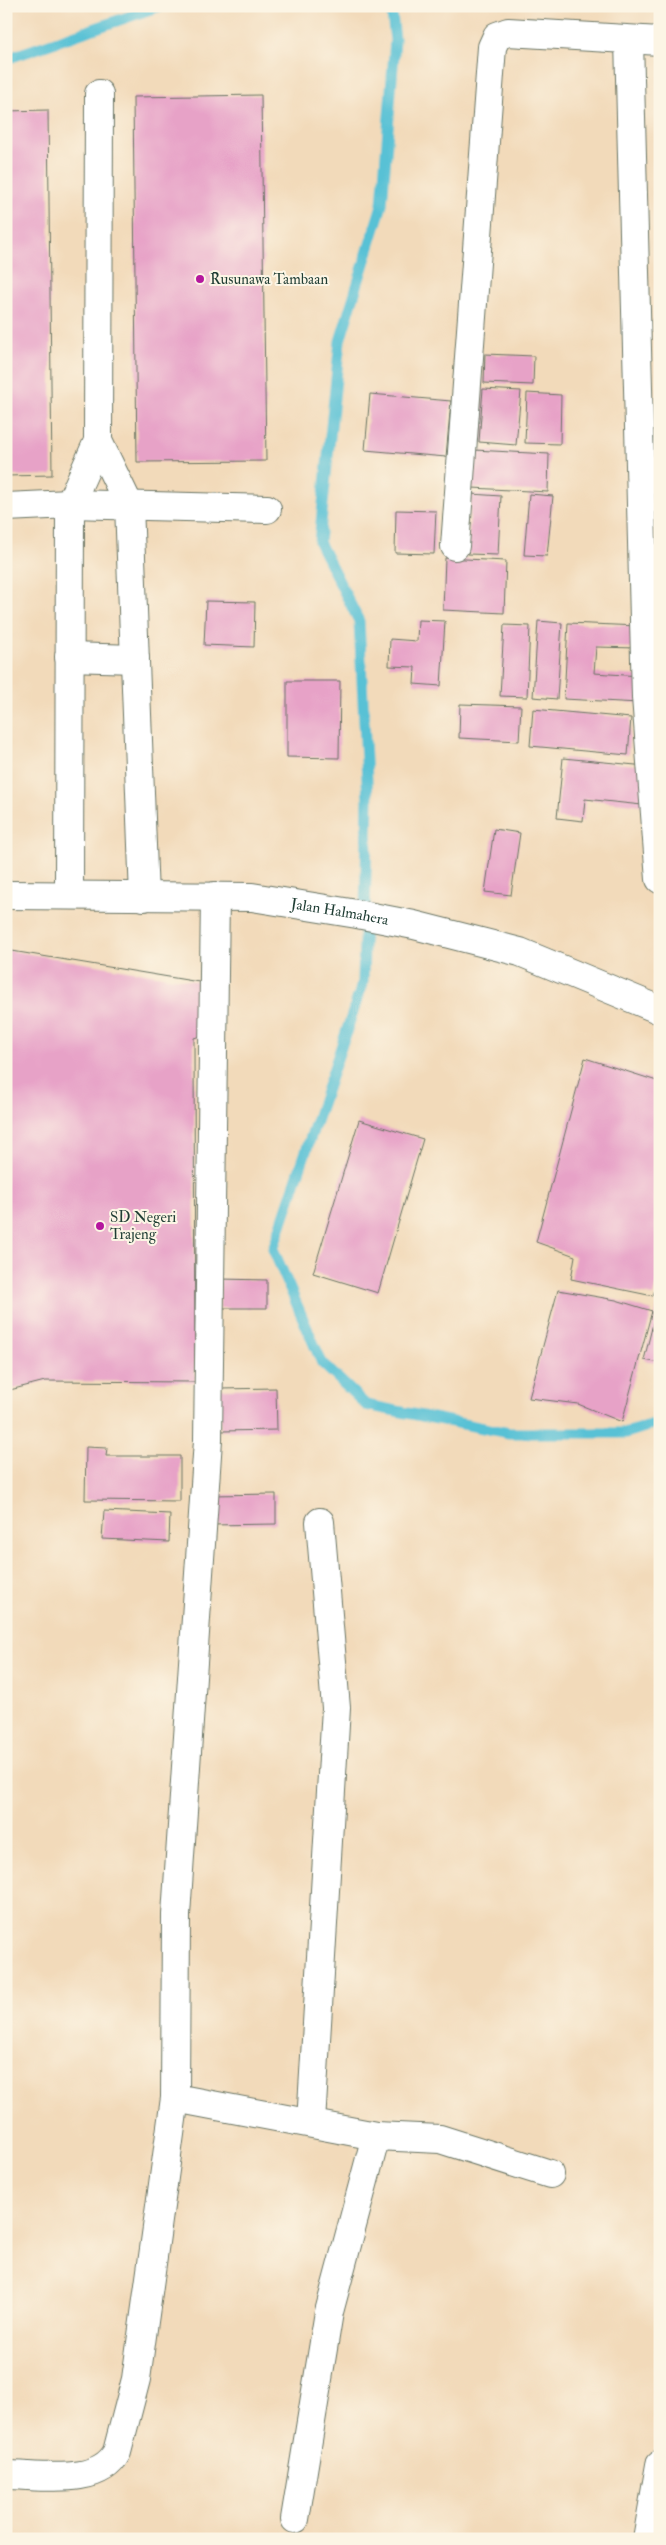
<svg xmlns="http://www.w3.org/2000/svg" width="666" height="2545" viewBox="0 0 666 2545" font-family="'IM FELL Double Pica',serif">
<rect width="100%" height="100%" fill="#fcf5e5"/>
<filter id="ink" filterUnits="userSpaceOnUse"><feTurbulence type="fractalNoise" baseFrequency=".02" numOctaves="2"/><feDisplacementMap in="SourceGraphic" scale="10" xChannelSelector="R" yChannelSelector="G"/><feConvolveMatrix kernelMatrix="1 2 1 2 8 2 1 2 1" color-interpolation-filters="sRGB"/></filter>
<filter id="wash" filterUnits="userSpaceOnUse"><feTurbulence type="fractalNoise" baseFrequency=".0096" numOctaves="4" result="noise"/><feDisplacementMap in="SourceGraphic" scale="20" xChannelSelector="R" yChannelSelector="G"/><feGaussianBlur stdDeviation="1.12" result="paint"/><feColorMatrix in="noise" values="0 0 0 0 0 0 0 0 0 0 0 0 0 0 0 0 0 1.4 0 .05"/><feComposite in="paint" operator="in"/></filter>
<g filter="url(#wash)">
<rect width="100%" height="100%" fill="#f2daba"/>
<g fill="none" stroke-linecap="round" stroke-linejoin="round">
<!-- stream -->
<g stroke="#58c1d5" stroke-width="11">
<path d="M391,6l4,34 -13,165 -42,136 -21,201 40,79 9,179 -5,182 -90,267 49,114 44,42 143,28h117l34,-11"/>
<path d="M6,59l154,-53"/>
</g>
</g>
<g id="blocks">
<!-- building -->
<g fill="#e7a2c7">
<path d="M261,95l5,366 -129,1 -4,-365z"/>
<path d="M48,110l4,365 -46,1v-365z"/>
<path d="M485,354l49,2 -1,29 -49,-2z"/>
<path d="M483,389l38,2 -5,54 -37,-3z"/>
<path d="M527,393l34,2 -1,49 -35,-1z"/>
<path d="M370,394l81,7 -5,56 -81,-7z"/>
<path d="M474,450l75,4 -1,38 -76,-4z"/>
<path d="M471,494l30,2 -3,59 -30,-1z"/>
<path d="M529,494l24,2 -6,60 -23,-1z"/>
<path d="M396,510l40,1 -2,43 -39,-1z"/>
<path d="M445,558l61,3 -2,52 -61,-3z"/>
<path d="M206,601l49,1 -1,45 -50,-2z"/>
<path d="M418,620l27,1 -4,65 -27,-2 1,-17 -26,-1 1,-27 27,2z"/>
<path d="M538,621l24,2 -5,76 -24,-2z"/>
<path d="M568,623l70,3 -1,22 -41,-1 -2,26 46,3 -1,27 -75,-4z"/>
<path d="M504,625l26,1 -3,71 -27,-1z"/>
<path d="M287,681h53l-1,77 -52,-1z"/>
<path d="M460,704l61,2 -2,35 -60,-3z"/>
<path d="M533,709l98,9 -3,37 -98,-9z"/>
<path d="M563,758l83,8 -4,39 -57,-6 -2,22 -26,-3z"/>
<path d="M494,829l26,4 -9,62 -26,-3z"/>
<path d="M6,950l193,32 12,-1 -1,52 -16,5 1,344 -150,-1 -39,10z"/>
<path d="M585,1058l75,24v188l-7,26 -82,-17 4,-23 -39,-14z"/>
<path d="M359,1120l64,19 -45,154 -65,-20z"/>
<path d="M220,1279l47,1v28h-47z"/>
<path d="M558,1290l58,10 36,11 -30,111 -44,-18 -49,-6z"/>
<path d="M659,1299l1,1v63l-16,-3z"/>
<path d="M276,1388l1,42 -56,1 -1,-42z"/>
<path d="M86,1447l21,1 -1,8h74v45l-95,-1z"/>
<path d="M276,1494v30l-65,1v-30z"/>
<path d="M104,1511l66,3 -1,28 -67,-3z"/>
</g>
</g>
</g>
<g filter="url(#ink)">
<use href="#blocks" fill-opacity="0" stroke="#697463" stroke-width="1"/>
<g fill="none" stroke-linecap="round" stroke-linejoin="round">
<defs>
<g id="minor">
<path d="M629,40l17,657 14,182"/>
<path d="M98,441l31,64 15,392"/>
<path d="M6,507l64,-3 197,5"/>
<path d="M455,546l37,-499 5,-11 11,-4 152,9"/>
<path d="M69,657l66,2"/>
<path d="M69,895l1,-391 28,-63 1,-347"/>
<path d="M175,2098l201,38 64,3 110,35"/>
<path d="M311,2123l25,-415 -16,-186"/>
<path d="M6,2475c34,0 93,12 111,-23l19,-73 39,-281 1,-183 32,-475 7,-544"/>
<path d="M295,2519l34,-207 47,-176"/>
<path d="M647,2539l13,-74"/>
</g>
<g id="tertiary">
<path id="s1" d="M6,895l246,2 105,17 57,11 106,27 140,58"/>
</g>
</defs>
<!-- minor casing -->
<use href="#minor" stroke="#697463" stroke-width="30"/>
<!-- tertiary casing -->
<use href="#tertiary" stroke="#697463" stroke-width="30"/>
<!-- minor -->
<use href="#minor" stroke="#fff" stroke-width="28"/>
<!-- tertiary -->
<use href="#tertiary" stroke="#fff" stroke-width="28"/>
</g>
</g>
<!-- markers -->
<g fill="#b5179e" stroke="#fcf5e5" stroke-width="2">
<circle cx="200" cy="279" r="5"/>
<circle cx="100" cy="1226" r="5"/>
</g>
<g text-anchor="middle" stroke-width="4" stroke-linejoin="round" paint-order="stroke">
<!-- poi labels -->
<g font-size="15" fill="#1f3d34" stroke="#fcf5e5" text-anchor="start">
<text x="210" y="284">Rusunawa Tambaan</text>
<text x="110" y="1222">SD Negeri<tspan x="110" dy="17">Trajeng</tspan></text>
</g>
<!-- street labels -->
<g font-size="15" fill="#1f3d34" stroke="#fcf5e5">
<text dy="5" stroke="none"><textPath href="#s1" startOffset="335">Jalan Halmahera</textPath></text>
</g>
</g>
<!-- margin -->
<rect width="666" height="2545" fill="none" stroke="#fcf5e5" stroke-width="25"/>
</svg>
